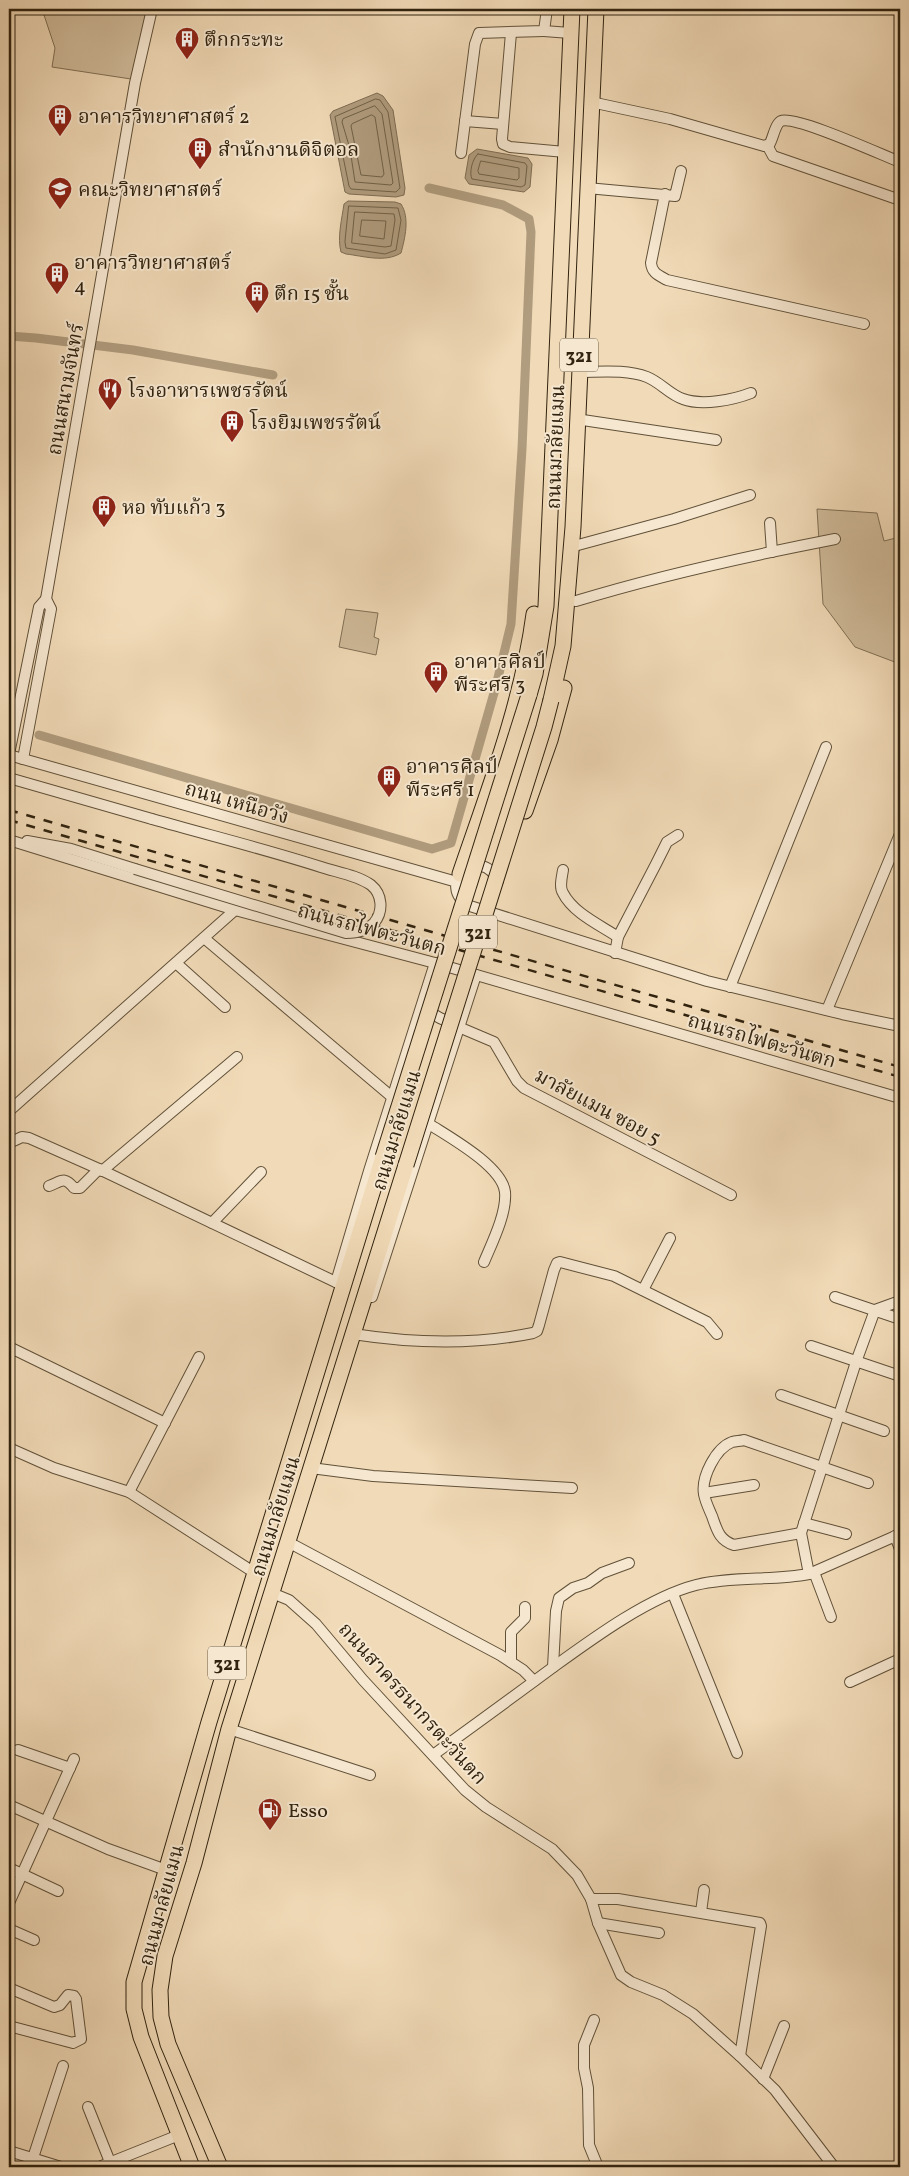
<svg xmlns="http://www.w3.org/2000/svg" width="909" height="2176" viewBox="0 0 909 2176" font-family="Vollkorn,'Noto Serif Thai',serif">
<rect width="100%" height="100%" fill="#f1dab7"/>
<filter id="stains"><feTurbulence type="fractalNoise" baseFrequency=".004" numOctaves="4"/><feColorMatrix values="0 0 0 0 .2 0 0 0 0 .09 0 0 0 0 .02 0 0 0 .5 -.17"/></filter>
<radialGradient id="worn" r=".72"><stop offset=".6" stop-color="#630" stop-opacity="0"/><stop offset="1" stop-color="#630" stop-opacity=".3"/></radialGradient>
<!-- green -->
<g fill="#d0bb9a" stroke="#806f54">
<path d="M35,9h116l-20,70 -79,-12 3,-19 -11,-33z"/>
<path d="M817,509l60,4 7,28 16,-4v127l-45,-17 -32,-43z"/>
<path d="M346,609l32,4 -4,24 5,2 -3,16 -37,-8z"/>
</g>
<!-- water -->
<g fill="#b09c7e" stroke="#7d6c52">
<path d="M377,93l6,3 10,14 12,78 -1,7 -8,2 -47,-3 -4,-2 -15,-77 3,-4z"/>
<path d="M477,149l51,9 4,6 -2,23 -6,5 -55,-8 -4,-6 4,-23z"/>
<path d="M348,201l47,1 6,2c9,14 4,34 0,49 -16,10 -38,3 -55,1l-5,-2c-4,-14 1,-34 3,-48z"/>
</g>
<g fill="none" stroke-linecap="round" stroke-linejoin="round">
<!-- shore -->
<g stroke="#706046" stroke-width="1">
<path d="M376,99l4,1 8,12 12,76 -4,4 -45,-3 -2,-3 -14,-69z"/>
<path d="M375,106l7,8 11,69 -2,2 -36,-3 -5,-33 -8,-27 1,-3z"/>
<path d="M372,115l3,2 9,57 -2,3 -21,-2 -10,-49 1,-2z"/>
<path d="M478,154l47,9 2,3 -2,19 -4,2 -49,-8c-3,-6 0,-20 6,-25z"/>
<path d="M481,161l38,7v10l-2,2 -38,-6 -1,-3z"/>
<path d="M349,206l49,2 3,12 -5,30 -11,4 -39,-6 -1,-6z"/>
<path d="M355,212l39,2 1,6 -4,26 -6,1 -33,-4z"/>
<path d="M362,220l24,1 -2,18 -24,-3z"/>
</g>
<!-- canal -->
<g stroke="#b09c7e" stroke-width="9">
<path d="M9,336l27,2 97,12 140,25"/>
<path d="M39,735l393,114 19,-6 45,-157 15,-62 11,-175 9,-217 -2,-13 -26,-14 -74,-17"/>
</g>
<defs>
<g id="minor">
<path d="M544,31l26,2"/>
<path d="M511,33l-9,106 1,5 7,3 55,5"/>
<path d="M591,102l79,17 94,27 5,-1c4,-6 6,-21 12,-24 14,-6 101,34 119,41"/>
<path d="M465,121l38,3"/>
<path d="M767,145l6,11 127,44"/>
<path d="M461,153l14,-109 4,-11 65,-2 3,-22"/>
<path d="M587,188l88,8 6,-25"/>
<path d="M665,194l-14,69c1,10 7,12 16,17l197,44"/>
<path d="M578,372c22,0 48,-3 69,5 13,5 23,18 36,22 19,7 50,1 68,-6"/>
<path d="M576,419l140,21"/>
<path d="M770,523l2,29"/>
<path d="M578,545l96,-26 76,-24"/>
<path d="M46,599l89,-516 17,-74"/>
<path d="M576,601c85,-26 172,-45 259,-62"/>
<path d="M9,754l30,-147 7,-8 5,10 -28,150"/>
<path d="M9,755l448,127"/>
<path d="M9,778l143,41"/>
<path d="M9,840l226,70 200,53 465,135"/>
<path d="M27,841l44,8 64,20"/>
<path d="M563,870c-1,7 -4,17 0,23 10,20 37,32 55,44"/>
<path d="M498,881c-18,-38 -65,4 -28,25l237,75 135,33 58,12"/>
<path d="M204,938l188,159"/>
<path d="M615,953l3,-16 38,-73 11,-22 11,-7"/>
<path d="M176,963l49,44"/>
<path d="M730,987l96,-240"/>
<path d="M426,1008c7,7 21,16 31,13"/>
<path d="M827,1010l73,-176"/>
<path d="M461,1028l33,14 23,39 7,7 207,107"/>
<path d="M9,1111l226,-201"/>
<path d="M429,1124c20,13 73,42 76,68 2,21 -13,51 -21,70"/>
<path d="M9,1143l13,-6 7,1 70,31 245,117"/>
<path d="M102,1171l135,-114"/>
<path d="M49,1186c13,-5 15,-10 25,2h6l19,-19"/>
<path d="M212,1223l49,-51"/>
<path d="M336,1282l33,-111 66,-208"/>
<path d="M643,1290l27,-52"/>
<path d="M372,1297l104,-322"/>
<path d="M835,1297l65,22"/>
<path d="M353,1334c58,9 122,11 180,-1l4,-2 2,-6 15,-55 3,-7 3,-1 54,14 93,46 10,12"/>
<path d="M811,1346l89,30"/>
<path d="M9,1347l156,76"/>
<path d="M781,1395l103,36"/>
<path d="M9,1448l45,20 75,24 126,81"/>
<path d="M311,1468l62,8 199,12"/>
<path d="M129,1492l70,-135"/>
<path d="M704,1493l50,-8"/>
<path d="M804,1523l42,11"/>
<path d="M801,1533l-67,12c-15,-5 -17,-15 -22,-29 -3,-7 -7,-15 -8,-22 -3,-17 12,-46 28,-52 4,-1 9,-1 12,-2l124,43"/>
<path d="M895,1536l5,13"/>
<path d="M288,1542l212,113 23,15 11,11"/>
<path d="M814,1572l17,45"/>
<path d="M809,1574l-8,-41 55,-171 19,-52 25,-9"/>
<path d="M272,1593l17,7 27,24 47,56 102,110 21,17 66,42 25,26 14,24 7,24 23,52 10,7 32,13 30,19 47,42 35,34 59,77"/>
<path d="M673,1594l64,159"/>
<path d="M511,1662v-30l14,-14v-11"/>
<path d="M553,1667l3,-56 3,-13 14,-10 15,-5 14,-10 27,-10"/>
<path d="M850,1682l50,-23"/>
<path d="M229,1729l141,46"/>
<path d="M18,1750l52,18"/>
<path d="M433,1755c40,-29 80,-58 119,-87 40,-29 97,-71 144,-83 37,-9 76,-4 113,-11l91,-40"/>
<path d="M9,1805l99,44 58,21"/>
<path d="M9,1868l49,23"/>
<path d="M591,1899h27l142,24 1,3 -21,130"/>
<path d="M9,1903l65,-144"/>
<path d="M701,1912l3,-22"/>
<path d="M598,1923l61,10"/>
<path d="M9,1929l25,11"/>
<path d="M9,1988l45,19 6,-2 8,-10 6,1 2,3 5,40 -8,4 -64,-17"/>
<path d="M594,2020l-10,25v23l4,20 1,57 9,22"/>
<path d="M763,2079l21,-53"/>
<path d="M88,2107l24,60"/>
<path d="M9,2151l52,16"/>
<path d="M30,2167l33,-101"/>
<path d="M99,2167l80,-32"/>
</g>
<g id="highway">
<path d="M529,695l6,-21 11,-68 26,-597"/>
<path d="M551,700l12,-54 10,-119 23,-518"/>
<path d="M525,811l25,-71 14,-52"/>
<path d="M460,874c29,-85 62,-170 74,-260"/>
<path d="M192,2167l-51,-130 -7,-28v-27l75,-260 174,-565"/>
<path d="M220,2167l-52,-123 -7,-27 -1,-27 5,-34 29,-93 35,-134 177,-564"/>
</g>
</defs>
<!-- minor casing -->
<use href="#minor" stroke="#615139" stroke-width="12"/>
<!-- highway casing -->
<use href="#highway" stroke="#31230f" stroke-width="17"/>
<!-- minor -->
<use href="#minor" stroke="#f6e7d0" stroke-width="10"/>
<!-- highway -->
<use href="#highway" stroke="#f1dab7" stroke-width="15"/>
<!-- rail -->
<g stroke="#31230f" stroke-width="2.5" stroke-dasharray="9 9" stroke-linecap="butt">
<path d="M9,810l891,257"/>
<path d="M9,820l891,257"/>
</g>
<defs>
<path id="minor-bridge" d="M135,869l211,64c10,0 21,-2 28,-10 10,-12 8,-29 -3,-38 -14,-10 -35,-13 -50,-18 -56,-18 -113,-32 -169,-48"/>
<g id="highway-bridge">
<path d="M383,1157l146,-462"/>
<path d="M406,1165l138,-438 7,-27"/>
</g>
</defs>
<!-- minor-bridge casing -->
<use href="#minor-bridge" stroke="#615139" stroke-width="12" stroke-linecap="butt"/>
<!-- highway-bridge casing -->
<use href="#highway-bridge" stroke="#31230f" stroke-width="17" stroke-linecap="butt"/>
<!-- minor-bridge -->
<use href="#minor-bridge" stroke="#f6e7d0" stroke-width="10"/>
<!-- highway-bridge -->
<use href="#highway-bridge" stroke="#f1dab7" stroke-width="15"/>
</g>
<!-- icons -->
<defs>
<symbol id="building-pin" viewBox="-11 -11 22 30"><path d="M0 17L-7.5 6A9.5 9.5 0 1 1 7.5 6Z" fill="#8f2418" stroke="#f6e7d0"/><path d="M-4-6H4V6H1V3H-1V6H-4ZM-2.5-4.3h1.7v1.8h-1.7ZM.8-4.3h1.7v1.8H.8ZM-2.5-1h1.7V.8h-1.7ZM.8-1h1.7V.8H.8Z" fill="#fff"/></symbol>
<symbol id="university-pin" viewBox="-11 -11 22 30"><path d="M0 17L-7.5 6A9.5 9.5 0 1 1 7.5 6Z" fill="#8f2418" stroke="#f6e7d0"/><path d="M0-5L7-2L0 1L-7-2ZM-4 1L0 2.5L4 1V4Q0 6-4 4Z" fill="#fff"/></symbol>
<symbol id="restaurant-pin" viewBox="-11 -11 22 30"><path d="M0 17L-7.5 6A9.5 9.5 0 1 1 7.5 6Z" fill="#8f2418" stroke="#f6e7d0"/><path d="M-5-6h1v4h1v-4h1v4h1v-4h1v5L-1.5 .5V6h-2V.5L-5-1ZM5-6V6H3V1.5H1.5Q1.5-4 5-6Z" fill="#fff"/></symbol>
<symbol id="fuel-pin" viewBox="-11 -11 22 30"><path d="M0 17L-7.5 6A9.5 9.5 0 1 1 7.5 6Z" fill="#8f2418" stroke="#f6e7d0"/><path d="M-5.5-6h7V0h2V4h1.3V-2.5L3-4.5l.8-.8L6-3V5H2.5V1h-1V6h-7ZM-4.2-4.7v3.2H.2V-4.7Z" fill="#fff"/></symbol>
</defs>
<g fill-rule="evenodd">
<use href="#building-pin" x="173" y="25" width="28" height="38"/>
<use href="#building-pin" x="46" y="102" width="28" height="38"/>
<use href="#building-pin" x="186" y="135" width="28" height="38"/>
<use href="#university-pin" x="46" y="175" width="28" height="38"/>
<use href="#building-pin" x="43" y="260" width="28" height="38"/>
<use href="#building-pin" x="243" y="279" width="28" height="38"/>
<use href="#restaurant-pin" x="96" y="376" width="28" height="38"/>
<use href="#building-pin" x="218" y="408" width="28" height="38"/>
<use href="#building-pin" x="90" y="493" width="28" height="38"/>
<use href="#building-pin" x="422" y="659" width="28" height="38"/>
<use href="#building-pin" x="375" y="763" width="28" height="38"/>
<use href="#fuel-pin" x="256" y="1796" width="28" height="38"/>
</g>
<g text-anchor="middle" stroke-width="4" stroke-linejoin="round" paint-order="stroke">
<!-- shield labels -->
<g fill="#f6e7d0" stroke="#6c5e49" stroke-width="1">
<rect x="560" y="338.5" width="38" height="33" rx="4"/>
<rect x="459" y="915.5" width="38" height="33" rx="4"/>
<rect x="208" y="1646.5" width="38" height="33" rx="4"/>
</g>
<g font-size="19" font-weight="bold" fill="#31230f">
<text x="579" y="362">321</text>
<text x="478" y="939">321</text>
<text x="227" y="1670">321</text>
</g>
<!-- poi labels -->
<g font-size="20" fill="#31230f" stroke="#f6e7d0" text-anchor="start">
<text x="204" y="46">ตึกกระทะ</text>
<text x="78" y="123">อาคารวิทยาศาสตร์ 2</text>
<text x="218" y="156">สำนักงานดิจิตอล</text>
<text x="78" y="196">คณะวิทยาศาสตร์</text>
<text x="74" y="269">อาคารวิทยาศาสตร์<tspan x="74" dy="23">4</tspan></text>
<text x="274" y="300">ตึก 15 ชั้น</text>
<text x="128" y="397">โรงอาหารเพชรรัตน์</text>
<text x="250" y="429">โรงยิมเพชรรัตน์</text>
<text x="122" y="514">หอ ทับแก้ว 3</text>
<text x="454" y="668">อาคารศิลป์<tspan x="454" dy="23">พีระศรี 3</tspan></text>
<text x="406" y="773">อาคารศิลป์<tspan x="406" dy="23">พีระศรี 1</tspan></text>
<text x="288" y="1817">Esso</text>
</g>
<!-- street labels -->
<g font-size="20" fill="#31230f" stroke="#f6e7d0">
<text transform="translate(65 389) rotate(-80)" y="7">ถนนสนามจันทร์</text>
<text transform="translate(555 447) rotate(-88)" y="7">ถนนมาลัยแมน</text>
<text transform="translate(237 802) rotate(16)" y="7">ถนน เหนือวัง</text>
<text transform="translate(372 929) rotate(15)" y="7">ถนนรถไฟตะวันตก</text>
<text transform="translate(762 1040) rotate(16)" y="7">ถนนรถไฟตะวันตก</text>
<text transform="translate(598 1106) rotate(28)" y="7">มาลัยแมน ซอย 5</text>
<text transform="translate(396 1130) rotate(-73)" y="7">ถนนมาลัยแมน</text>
<text transform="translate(275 1516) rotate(-73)" y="7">ถนนมาลัยแมน</text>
<text transform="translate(413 1703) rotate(48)" y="7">ถนนสาครธนากรตะวันตก</text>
<text transform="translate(161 1905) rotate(-75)" y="7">ถนนมาลัยแมน</text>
</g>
</g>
<!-- margin -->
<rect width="909" height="2176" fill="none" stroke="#f1dab7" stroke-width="30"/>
<rect x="10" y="10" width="889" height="2156" fill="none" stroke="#31230f" stroke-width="2.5"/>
<rect x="15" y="15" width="879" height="2146" fill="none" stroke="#31230f"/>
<rect width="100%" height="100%" filter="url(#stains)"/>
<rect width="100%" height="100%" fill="url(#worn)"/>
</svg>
